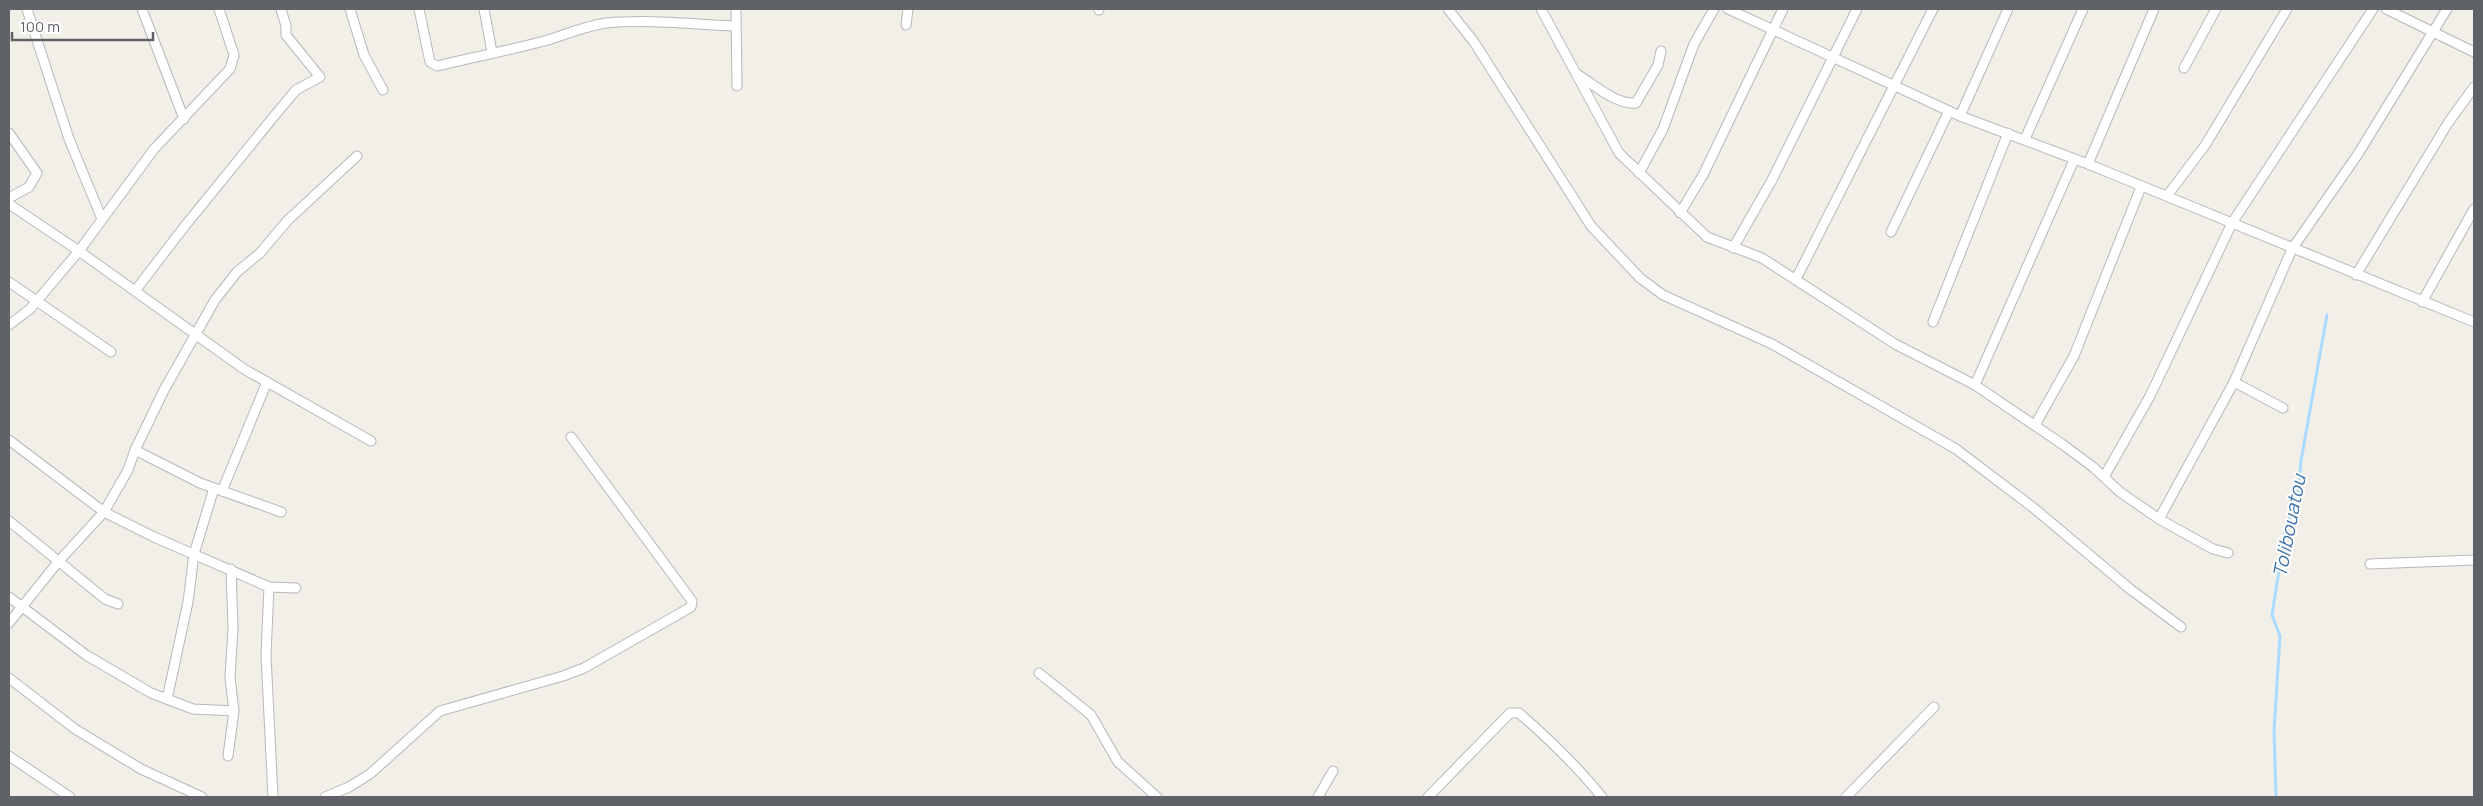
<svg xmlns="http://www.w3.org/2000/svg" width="2483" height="806" viewBox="0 0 2483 806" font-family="Manrope,sans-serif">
<rect width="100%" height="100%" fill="#f1efe8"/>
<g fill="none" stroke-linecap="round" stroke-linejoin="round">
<!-- stream -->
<path stroke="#aadaff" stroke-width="3" d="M2276,797l-2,-67 6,-94 -8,-21 14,-90 11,-22 4,-42 26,-146"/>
<defs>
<g id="street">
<path d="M27,9l42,130 33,80"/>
<path d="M142,9l42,110"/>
<path d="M350,9l14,46 19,35"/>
<path d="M419,9l11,53 7,4c37,-9 74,-16 111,-26 19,-6 38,-14 58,-17 42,-4 86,1 129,3"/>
<path d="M484,9l8,43"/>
<path d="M736,9l1,77"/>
<path d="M1099,9v1"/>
<path d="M1448,9l26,33 117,184 49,52 23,17 109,49 184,105 79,60 95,80 51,38"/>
<path d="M1541,9l78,144 88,84 55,21 133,86 80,41 87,59 31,23 27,25 39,27 54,30 15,4"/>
<path d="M1728,9l232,107 128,48 386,158"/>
<path d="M2386,9l88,43"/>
<path d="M906,25l2,-16"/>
<path d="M2184,68l32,-59"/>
<path d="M1577,74c16,10 39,31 59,29l22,-38 3,-14"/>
<path d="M1960,116l48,-107"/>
<path d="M9,133l28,40 -8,14 -20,11"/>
<path d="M2025,139l58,-130"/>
<path d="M2088,164l66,-155"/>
<path d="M1639,173l24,-44 31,-85 20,-35"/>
<path d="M2167,196l39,-52 81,-135"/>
<path d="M9,204l70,47 165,118 127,72"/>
<path d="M1680,213l23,-38 80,-166"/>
<path d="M1891,232l58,-121"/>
<path d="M1733,248l39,-68 85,-171"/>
<path d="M2356,275l92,-152 26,-36"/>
<path d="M1796,279l137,-270"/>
<path d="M9,282l102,70"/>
<path d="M135,291l49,-64 96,-118 16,-19 24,-13 -34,-42v-9l-5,-17"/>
<path d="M2422,302l52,-93"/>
<path d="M1933,322l75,-189"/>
<path d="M9,325l21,-16 49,-58 75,-102 76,-80 4,-14 -15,-46"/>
<path d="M2234,382l49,26"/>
<path d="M1975,385l99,-225"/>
<path d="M2035,425l39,-69 67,-169"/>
<path d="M9,440l95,72 50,25 115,50 27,1"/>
<path d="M135,450l65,33 81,29"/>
<path d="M2104,477l46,-81 82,-173 141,-214"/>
<path d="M222,491l45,-109"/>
<path d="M2159,519l75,-137 58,-133 66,-95 89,-145"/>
<path d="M9,521l96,78 13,5"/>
<path d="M2370,564l104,-4"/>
<path d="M269,587l-3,68 7,142"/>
<path d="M9,597l77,58 65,38 42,16 41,2"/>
<path d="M9,623l49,-61 46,-50 24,-42 7,-20 29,-60 51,-90 22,-28 23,-19 28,-33 69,-64"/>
<path d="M1039,673l52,42 27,47 39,35"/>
<path d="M9,678l66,51 66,40 61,28"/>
<path d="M167,699l21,-97 6,-48 20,-66"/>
<path d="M9,756l61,41"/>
<path d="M228,756l6,-45 -4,-33 3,-50 -2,-59"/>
<path d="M325,797l24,-10 21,-13 70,-63 123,-35 21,-8 107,-61 1,-6 -121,-164"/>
<path d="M1318,797l15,-26"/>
<path d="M1428,797l82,-84h9c30,26 58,53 83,84"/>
<path d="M1846,797l88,-90"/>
</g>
</defs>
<!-- street casing -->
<use href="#street" stroke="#b5b8bc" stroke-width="11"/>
<!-- street -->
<use href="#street" stroke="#fff" stroke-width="9"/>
</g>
<g text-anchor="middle" stroke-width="4" stroke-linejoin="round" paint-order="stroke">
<!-- water labels -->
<g font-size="19" font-style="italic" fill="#4174aa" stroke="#fff">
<text transform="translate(2289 526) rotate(-79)" y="7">Tolibouatou</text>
</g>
</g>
<!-- border -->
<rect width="2483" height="806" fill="none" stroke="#5f6368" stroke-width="20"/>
<!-- scale -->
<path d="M12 32v8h141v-8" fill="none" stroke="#5f6368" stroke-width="2.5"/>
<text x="20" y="32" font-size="15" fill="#5f6368" stroke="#ffffff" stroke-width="4" paint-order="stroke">100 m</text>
</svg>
